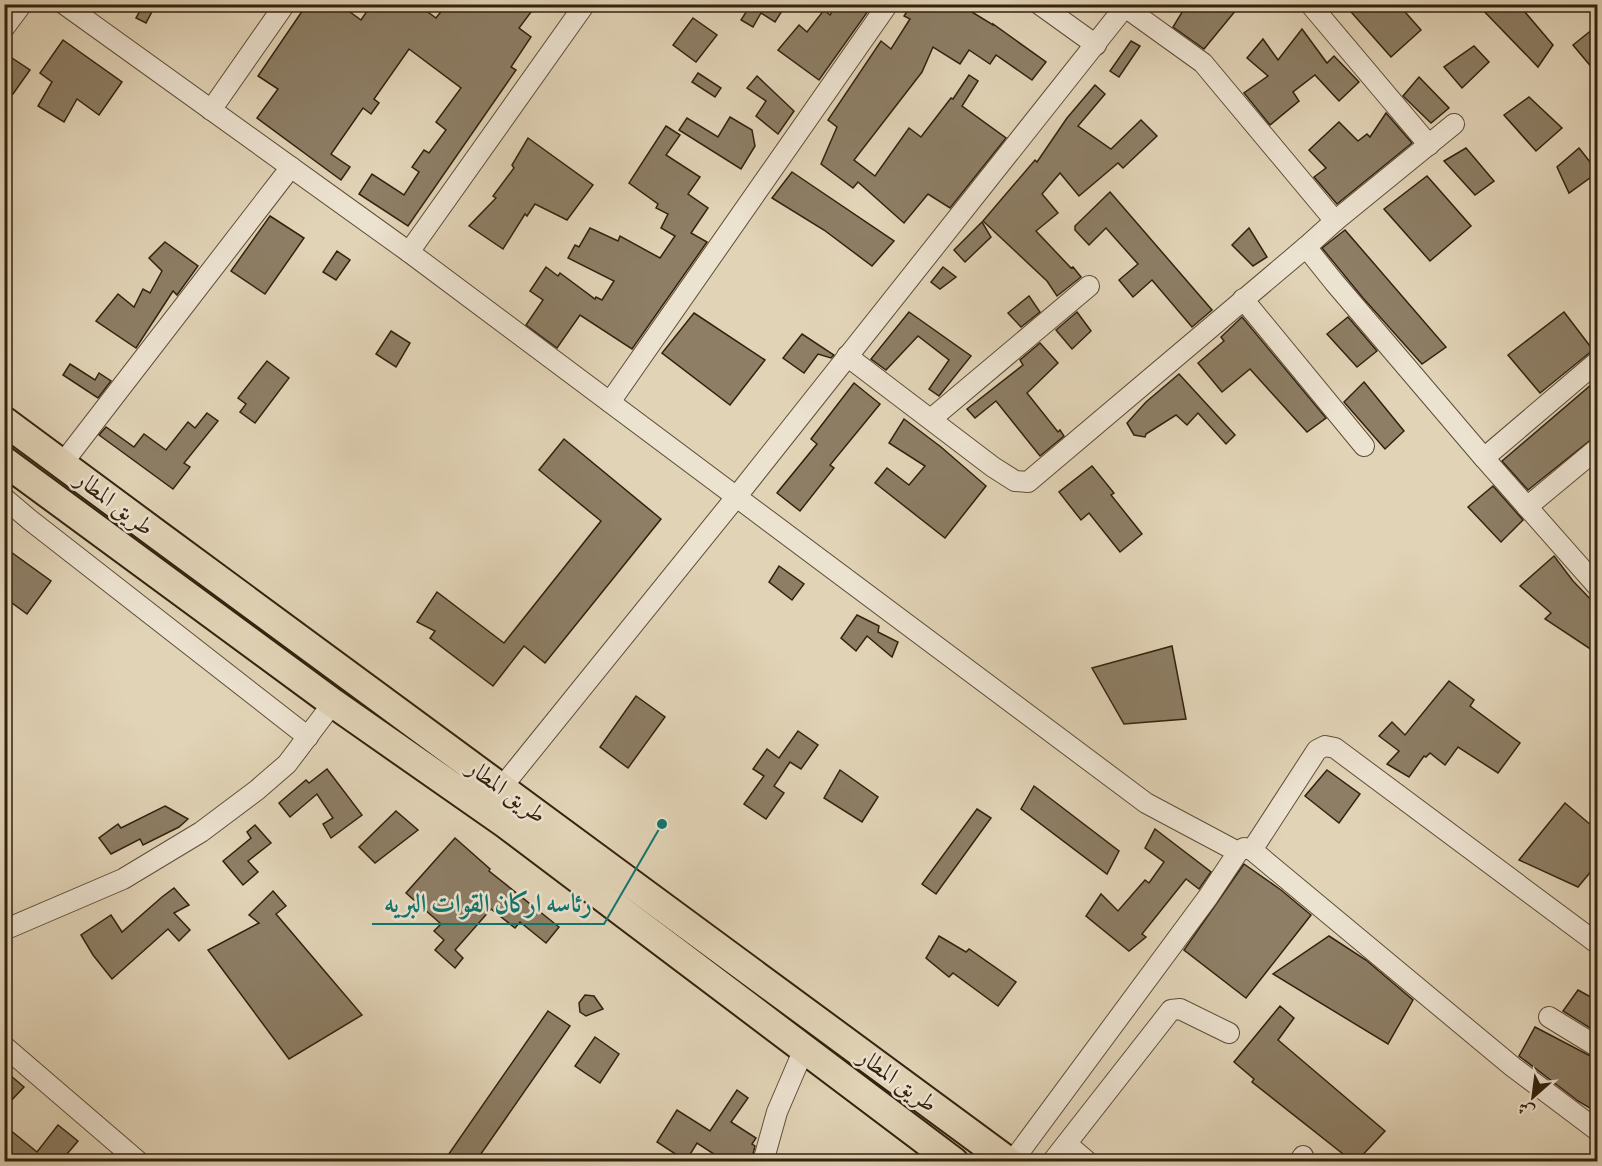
<svg xmlns="http://www.w3.org/2000/svg" width="1602" height="1166" viewBox="0 0 1602 1166" font-family="Alegreya,Amiri,serif">
<rect width="100%" height="100%" fill="#e1d3b6"/>
<filter id="stains"><feTurbulence type="fractalNoise" baseFrequency=".00333" numOctaves="4"/><feColorMatrix values="0 0 0 0 .2 0 0 0 0 .09 0 0 0 0 .02 0 0 0 .5 -.17"/></filter>
<radialGradient id="worn" r=".72"><stop offset=".6" stop-color="#630" stop-opacity="0"/><stop offset="1" stop-color="#630" stop-opacity=".3"/></radialGradient>
<!-- building -->
<g fill="#8d7e65" stroke="#33220e" stroke-width="1.5">
<path d="M144,4h12l-10,19 -10,-5z"/>
<path d="M307,4h32l22,16 11,-16h45l19,14 11,-14h90l-18,24 12,9 -20,30 5,3 -108,156 -49,-32 13,-20 32,21 15,-23 -7,-5 12,-17 5,3 17,-23 -10,-8 25,-34 -52,-39 -35,50 5,4 -8,11 -8,-6 -32,46 19,13 -9,13 -84,-62 21,-29 -20,-13z"/>
<path d="M747,4h25l10,7 -7,11 -14,-9 -8,14 -12,-7 9,-14z"/>
<path d="M837,4h36l-54,76 -41,-30 21,-25 8,7 17,-22 6,5z"/>
<path d="M912,4h60l-5,5 26,16v-1l53,38 -14,18 -36,-25 -6,9 -21,-14 -9,14 -27,-17 -11,25 -68,88 21,16 34,-48 12,9 30,-39 2,1 16,-24 9,6 -16,25 44,32 -56,70 -22,-14 -24,29 -46,-41 -5,6 -32,-24 16,-37 -9,-7 53,-79 10,8 19,-30 -6,-3z"/>
<path d="M1187,4h54l-37,45 -31,-22z"/>
<path d="M1344,4h54l23,26 -30,27z"/>
<path d="M1477,4h41l35,41 -15,22z"/>
<path d="M693,18l24,17 -21,27 -23,-17z"/>
<path d="M1598,25v50l-25,-30z"/>
<path d="M1302,29l25,34 7,-7 25,26 -20,19 -24,-26 -22,17 6,9 -29,24 -26,-32 24,-17 -21,-18 16,-19 15,21z"/>
<path d="M63,40l59,42 -23,33 -22,-16 -13,23 -26,-16 14,-24 -12,-9z"/>
<path d="M1131,41l9,5 -21,31 -9,-6z"/>
<path d="M1474,46l15,16 -27,26 -18,-21z"/>
<path d="M12,58l18,12 -17,24 -9,-6v-20z"/>
<path d="M698,73l23,15 -6,9 -23,-15z"/>
<path d="M757,76l37,35 -16,23 -22,-18 10,-15 -19,-13z"/>
<path d="M1419,77l30,31 -18,15 -28,-27z"/>
<path d="M1095,85l10,9 -27,32 33,23 30,-29 16,16 -34,32 -5,-5 -39,33 -19,-23 -18,21 16,19 -22,18 35,37 2,-1 8,10 -24,19 -10,-15 -64,-60 52,-61 2,2 30,-44z"/>
<path d="M1529,97l33,31 -26,23 -32,-36z"/>
<path d="M1386,113l26,30 -75,61 -23,-27 12,-9 -17,-18 30,-28 19,19 9,-7 3,3z"/>
<path d="M730,117l22,13 3,16 -14,23 -62,-39 8,-12 31,19z"/>
<path d="M666,126l14,9 -14,20 34,22 -12,17 20,14 -17,25 16,9 -75,107 -52,-34 -23,33 -31,-23 17,-25 -13,-9 16,-24 12,9 2,-3 35,26 1,-2 6,3 12,-19 -46,-23 7,-13 4,2 11,-19 28,13 2,-5 40,22 15,-22 -14,-8 7,-14 -12,-6 2,-4 -29,-21z"/>
<path d="M528,138l65,47 -26,35 -32,-16 -8,12 -2,-2 -22,35 -34,-23 27,-28 -3,-2 21,-28 -2,-3z"/>
<path d="M1466,148l28,33 -19,14 -31,-34z"/>
<path d="M1579,148l19,24 -29,21 -12,-26z"/>
<path d="M792,172l102,69 -22,25 -48,-36 -52,-32z"/>
<path d="M1427,176l44,50 -41,35 -46,-52z"/>
<path d="M1110,192l102,118 -20,17 -40,-47 -19,17 -14,-17 19,-16 -32,-36 -17,17 -14,-15v-4z"/>
<path d="M270,216l34,22 -39,56 -34,-23z"/>
<path d="M982,222l9,15 -26,25 -11,-12z"/>
<path d="M1249,228l18,29 -14,9 -21,-21z"/>
<path d="M1345,230l101,117 -24,17 -59,-66 -41,-50z"/>
<path d="M165,242l33,24 -21,29 -4,-4 -37,57 -40,-27 22,-27 16,13 9,-18 7,4 12,-22 -13,-13z"/>
<path d="M337,251l13,9 -14,20 -13,-8z"/>
<path d="M943,267l13,10 -16,12 -9,-7z"/>
<path d="M1029,296l11,16 -19,15 -13,-14z"/>
<path d="M909,312l62,44 -32,40 -10,-7 20,-29 -31,-24 -32,34 -15,-11z"/>
<path d="M1077,312l14,19 -19,18 -16,-19z"/>
<path d="M1564,312l29,38 -53,43 -32,-38z"/>
<path d="M694,313l71,47 -35,45 -68,-52z"/>
<path d="M1242,317l84,101 -19,14 -57,-63 -28,23 -24,-29 26,-22 -3,-4z"/>
<path d="M1348,317l29,34 -20,16 -30,-33z"/>
<path d="M391,331l19,12 -14,24 -20,-13z"/>
<path d="M802,334l32,21 -3,3 -13,-4 -14,19 -21,-15z"/>
<path d="M1040,343l18,20 -31,30 31,39 2,-2 4,6 -24,20 -44,-55 -21,17 -8,-9 56,-44 -3,-5z"/>
<path d="M267,361l22,17 -34,45 -15,-11 6,-8 -8,-6z"/>
<path d="M70,364l25,16 4,-7 12,8 -13,17 -35,-23z"/>
<path d="M1179,374l56,61 -9,9 -28,-31 -11,12 -11,-10 -30,19 -1,3 -11,-2 -7,-12 19,-21z"/>
<path d="M1598,379v55l-70,56 -26,-29z"/>
<path d="M1364,382l40,49 -19,18 -41,-47z"/>
<path d="M854,383l26,21 -50,61 4,3 -34,43 -23,-18 40,-49 -6,-5z"/>
<path d="M207,413l11,8 -34,42 6,4 -17,22 -74,-54 7,-8 28,20 10,-13 22,16 22,-28 7,6z"/>
<path d="M904,419l37,28 45,39 -41,52 -70,-55 12,-15 22,17 16,-19 -36,-23z"/>
<path d="M564,439l97,80 -116,144 -21,-17 -31,40 -63,-48 5,-7 -18,-9 20,-30 67,51 97,-122 -62,-51z"/>
<path d="M1092,466l22,27 -3,2 31,39 -22,18 -31,-39 -8,7 -22,-28z"/>
<path d="M1493,486l30,34 -22,22 -33,-35z"/>
<path d="M4,547l47,34 -24,33 -23,-17z"/>
<path d="M1554,556l19,25 25,26v47l-53,-35 6,-6 -31,-27z"/>
<path d="M779,566l25,18 -12,16 -23,-18z"/>
<path d="M857,615l22,11 -1,6 20,10 -6,15 -25,-21 -11,15 -15,-13z"/>
<path d="M1172,646l14,73 -62,5 -32,-56z"/>
<path d="M1449,681l25,19 -4,6 50,37 -22,30 -40,-26 -13,18 -15,-12 -4,4 -2,-1 -15,21 -22,-13 12,-13 -20,-15 13,-14 13,13z"/>
<path d="M636,696l29,21 -37,51 -28,-21z"/>
<path d="M798,731l20,14 -17,24 -11,-7 -16,24 10,7 -18,26 -22,-15 20,-28 -11,-7 14,-20 12,9z"/>
<path d="M327,769l35,46 -31,23 -8,-14 10,-6 -16,-24 -27,23 -11,-14 27,-23 3,3z"/>
<path d="M840,770l38,27 -16,25 -38,-24z"/>
<path d="M1327,770l33,24 -21,29 -34,-27z"/>
<path d="M1034,786l85,65 -12,23 -86,-65z"/>
<path d="M1565,803l33,28v32l-20,24 -59,-27z"/>
<path d="M165,806l23,13 -9,8 -36,18 -3,-6 -29,15 -12,-16 19,-14 3,4z"/>
<path d="M977,809l14,9 -55,76 -14,-10z"/>
<path d="M396,811l22,19 -43,33 -16,-16z"/>
<path d="M255,825l16,18 -23,18 10,11 -15,13 -20,-24 28,-23 -4,-6z"/>
<path d="M1155,829l56,43 -12,17 -13,-10 -44,55 4,3 -17,14 -43,-35 15,-22 17,17 27,-31 4,3 15,-21 -19,-14z"/>
<path d="M455,838l35,31 -1,2 70,56 -13,16 -26,-21 -5,6 -24,-19 -36,41 8,8 -8,10 -20,-18 9,-10 -10,-9 7,-7 -35,-31z"/>
<path d="M1244,864l37,26 30,25 -65,83 -62,-48z"/>
<path d="M174,888l15,17 -15,8 16,17 -11,11 -11,-12 -56,50 -19,-24 -12,-20 30,-20 11,17 40,-35z"/>
<path d="M273,891l13,15 -10,8 86,101 -73,44 -81,-109 51,-27 -10,-8z"/>
<path d="M939,936l27,16 3,-3 47,33 -18,24 -45,-33 -4,4 -23,-19z"/>
<path d="M1329,936l37,24 47,40 -25,44 -115,-70z"/>
<path d="M1578,990l20,11v32l-35,-22z"/>
<path d="M585,995l9,1 9,13 -17,7 -6,-4 -1,-9z"/>
<path d="M1280,1006l14,12 -16,22 107,91 -28,30h-5l-100,-79 2,-3 -20,-17z"/>
<path d="M548,1011l22,15 -94,135h-32z"/>
<path d="M1535,1027l63,33v53l-20,-12 -59,-45z"/>
<path d="M595,1037l24,17 -19,29 -25,-17z"/>
<path d="M4,1070l20,17 -20,21z"/>
<path d="M737,1090l11,8 -17,24 25,16 -4,6 3,2 -2,8 -5,7h-34l3,-5 -20,-13 -11,18 -29,-19 20,-32 33,21z"/>
<path d="M4,1125l33,27 21,-27 20,16 -17,20h-36l-8,-6 -5,6h-8z"/>
</g>
<g fill="none" stroke-linecap="round" stroke-linejoin="round">
<defs>
<g id="minor">
<path d="M64,4l345,248 737,551 92,49"/>
<path d="M1039,4l57,41"/>
<path d="M1310,4l119,141"/>
<path d="M1125,7l78,56 132,158"/>
<path d="M4,28l18,-24"/>
<path d="M211,110l74,-106"/>
<path d="M1306,247l29,-26 119,-97"/>
<path d="M409,252l176,-248"/>
<path d="M1243,299l121,147"/>
<path d="M847,356l146,111 22,14 13,1 278,-235 28,35 150,176"/>
<path d="M1598,361l-114,97 114,129"/>
<path d="M610,402l278,-398"/>
<path d="M931,419l158,-133"/>
<path d="M62,464l229,-297"/>
<path d="M4,498l26,22 278,217"/>
<path d="M1527,507l71,-59"/>
<path d="M502,787l235,-291 390,-492"/>
<path d="M1252,850l65,-100 8,-4 10,2 263,196"/>
<path d="M4,930l119,-51 78,-47 56,-42 30,-26 46,-61"/>
<path d="M1549,1017l49,30"/>
<path d="M4,1046l135,116"/>
<path d="M1067,1144l21,18"/>
<path d="M763,1162l14,-50 27,-63"/>
<path d="M1012,1162l196,-265 30,-45 6,-4 8,2 261,217 85,64"/>
<path d="M1052,1162l119,-152 9,-1 49,24"/>
<path d="M1299,1162l4,-6"/>
</g>
<g id="highway">
<path d="M4,421c334,248 670,493 1005,741"/>
<path d="M4,461l329,242 173,121 448,338"/>
</g>
</defs>
<!-- minor casing -->
<use href="#minor" stroke="#5e4e38" stroke-width="22"/>
<!-- highway casing -->
<use href="#highway" stroke="#33220e" stroke-width="32"/>
<!-- minor -->
<use href="#minor" stroke="#ece2d0" stroke-width="20"/>
<!-- highway -->
<use href="#highway" stroke="#e1d3b6" stroke-width="28"/>
</g>
<g text-anchor="middle" stroke-width="5" stroke-linejoin="round" paint-order="stroke">
<!-- street labels -->
<g font-size="24" fill="#33220e" stroke="#ece2d0">
<text transform="translate(115 503) rotate(37)" y="8">طريق المطار</text>
<text transform="translate(507 791) rotate(36)" y="8">طريق المطار</text>
<text transform="translate(898 1080) rotate(36)" y="8">طريق المطار</text>
</g>
</g>
<!-- callouts -->
<path fill="none" stroke="#0f766e" stroke-width="2" d="M662 824L604 924H372"/>
<circle fill="#0f766e" stroke="#ece2d0" stroke-width="2" cx="662" cy="824" r="6"/>
<g font-size="26" text-anchor="middle" font-weight="bold" fill="#0f766e" stroke="#ece2d0" stroke-width="5" stroke-linejoin="round" paint-order="stroke">
<text x="488" y="912">رئاسه اركان القوات البريه</text>
</g>
<!-- margin -->
<rect width="1602" height="1166" fill="none" stroke="#e1d3b6" stroke-width="24"/>
<rect x="6" y="6" width="1590" height="1154" fill="none" stroke="#33220e" stroke-width="3"/>
<rect x="12" y="12" width="1578" height="1142" fill="none" stroke="#33220e" stroke-width="1.5"/>
<!-- north arrow -->
<g transform="translate(1533 1097) rotate(208)" stroke="#ece2d0" stroke-width="4.5" paint-order="stroke">
<path d="M0-4.5L10 22L0 15L-10 22Z" fill="#33220e"/>
<text y="-9" font-size="16" font-weight="bold" text-anchor="middle" fill="#33220e">ش</text>
</g>
<rect width="100%" height="100%" filter="url(#stains)"/>
<rect width="100%" height="100%" fill="url(#worn)"/>
</svg>
